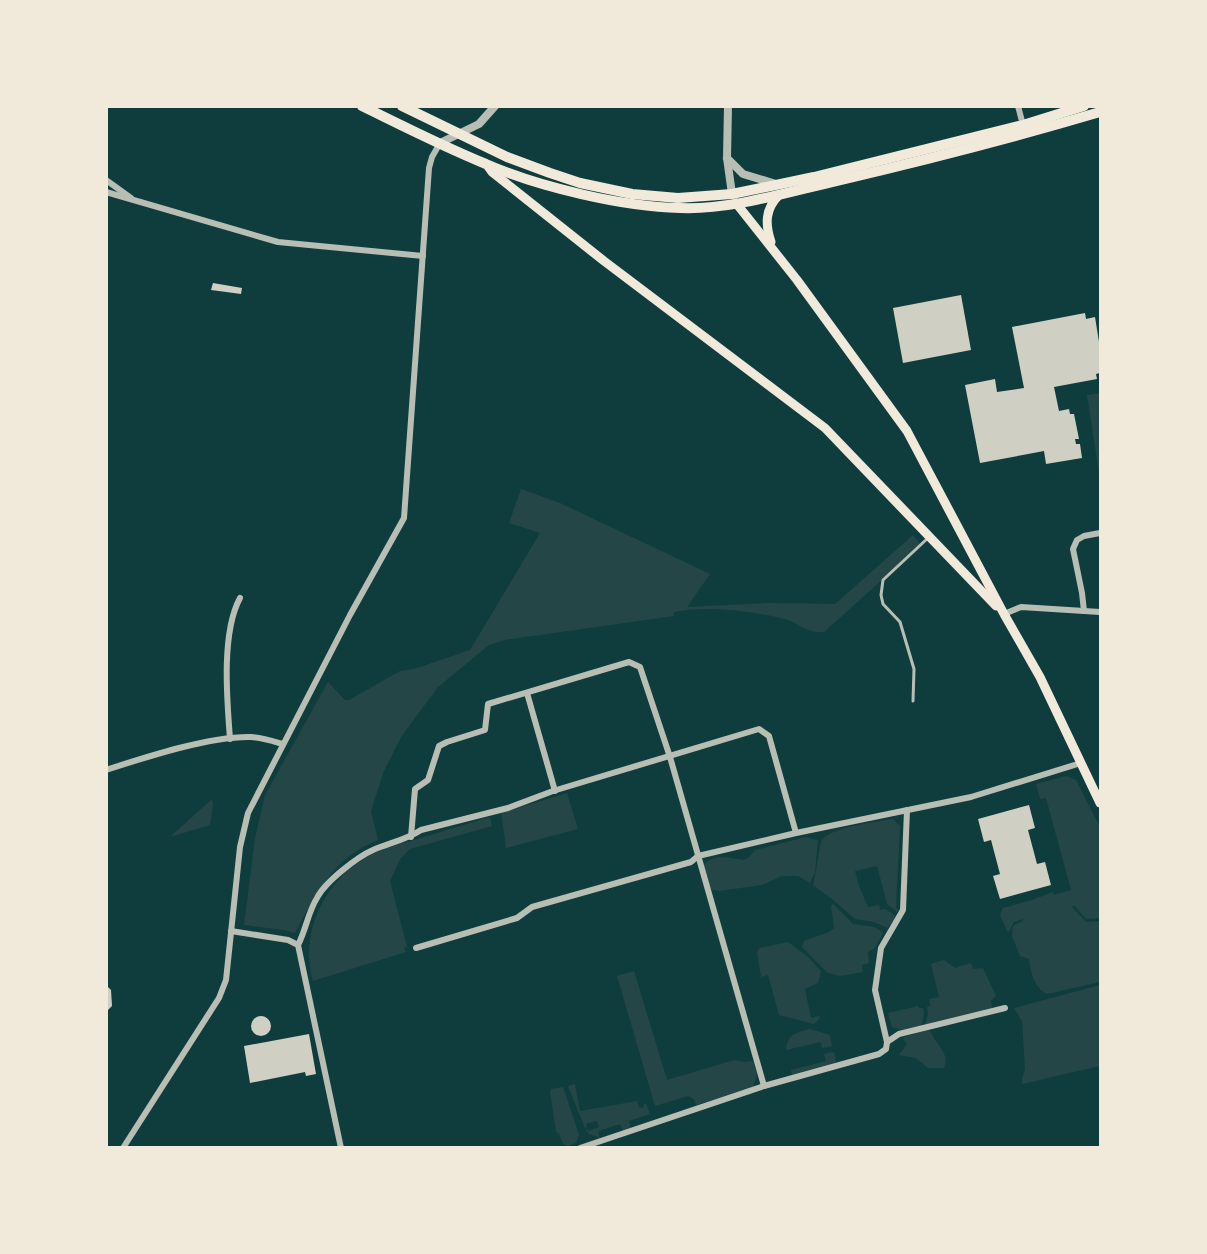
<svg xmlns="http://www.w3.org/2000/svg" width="1207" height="1254" viewBox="0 0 1207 1254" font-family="'Asap Condensed',sans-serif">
<rect width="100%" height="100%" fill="#0f3d3e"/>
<!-- green -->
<g fill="#244646">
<path d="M1100,393v86l-13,-84z"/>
<path d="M521,489l39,14 150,71 -23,33 81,-4 67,1 78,-69 8,10 -97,87c-20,1 -24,-9 -39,-13 -33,-8 -79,-14 -111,-7v4l-169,24 -16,5 -51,42 -37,50 -17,34 -13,40 7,29c-45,18 -61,52 -83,93l-12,-3 -39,-5 11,-87 10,-43 63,-113 17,18h4l51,-29 14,-2 56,-19 70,-117 -31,-10z"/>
<path d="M1066,776l10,4 24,47v91l-14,1 -12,-14 -2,2 14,15 14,-1v61l-53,12c-12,-5 -17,-23 -18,-35l-9,-3 -8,-20 1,-10 10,-5v-2l-9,3 -6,11 -8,-18 3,-7 26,-7 24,-9 1,3 17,-5 -25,-92 -6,1 -4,-15z"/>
<path d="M567,793l11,36 -72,19 -5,-35z"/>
<path d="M212,799l1,6 -3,20 -40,12z"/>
<path d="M490,817l2,9 -82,23 -10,10 -10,22 17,66 -3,1 2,4 -93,29c-15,-54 17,-110 68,-131z"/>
<path d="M893,819l7,7 -4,82 3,1 -2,3 -10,-8 -10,-38 -22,5 4,15 9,21 11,-2 1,5 5,-1 10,6 -1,5 -7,8 -13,-6 -19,-3 -23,-20 -19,-14c3,-10 6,-40 9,-45 9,-13 54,-18 71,-21z"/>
<path d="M806,837l12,3 -3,32 -5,11 -12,-7h-16l-20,9 -43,6 -10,-2 -6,-23c10,-13 26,-8 40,-6l5,-2 7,-8z"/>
<path d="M833,904l20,20 22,3 8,6 -8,15 -7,4 1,11 -7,2 1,7 -22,4 -13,-3 -26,-26 2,-6 25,-9 5,-4 -3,-22z"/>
<path d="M788,942l20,15 13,14 -3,12 -13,6 6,29 8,-2 1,2 -6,6 -35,-9 -11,-40 -7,2 -4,-25 2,-4z"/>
<path d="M944,960l11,8 16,-5 2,6 10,-1 13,28 -5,5 1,7 -67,17 3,-11 -1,-7 3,-1 -1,-7 10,-2 -8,-33z"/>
<path d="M634,971l33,109 67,-20 10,2 9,-1 4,13 -4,13 -57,18 -2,-6 -6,-3 -33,10 -38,-130z"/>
<path d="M1100,985v81l-78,18v-5l3,-10 -3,-48 -8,-13z"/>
<path d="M918,1006l1,2h4l1,6 -3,12 -19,4 -10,-3 -4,-14z"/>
<path d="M810,1029l20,6 2,11 -10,2 -1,-6 -35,8c1,-15 10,-18 24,-21z"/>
<path d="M928,1030l3,2c4,12 20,22 13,36h-16l-12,-10 -17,-3 8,-11 -4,-5 1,-2z"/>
<path d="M834,1052l2,8 -1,3 -43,12 -1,-5 35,-9 -2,-7z"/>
<path d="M575,1084l5,27 57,-10 2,7 5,-1v-3h2l4,10 -21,7 2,7 -8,3 -3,-7 -22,7 2,7 -11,-4 -3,-4 1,-1 2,2 10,-4 -2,-6 -11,3 1,3 -2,1 -17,-42z"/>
<path d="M563,1087l16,48 -3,8 -8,3 -5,-2 -4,-11 -3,-1 -6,-40 1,-3z"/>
</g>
<!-- building -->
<g fill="#cfcfc3">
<path d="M213,283l29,5 -1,6 -30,-4z"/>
<path d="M961,295l10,55 -68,13 -10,-55z"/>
<path d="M1085,313l1,6 9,-2 5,31v25l-4,1 1,5 -43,8 5,24 10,-2 1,5h4l5,25h-4l1,5h4l2,14 -36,6 -2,-13 -64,12 -15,-78 30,-6 2,13 27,-4 -12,-61z"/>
<path d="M1029,805l6,23 -7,2 9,34 8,-2 6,23 -51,14 -7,-23 7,-2 -9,-34 -7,2 -6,-23z"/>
<path d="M106,985l5,5 1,16 -6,6z"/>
<circle cx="261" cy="1026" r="10"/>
<path d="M309,1034l7,40 -10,2 -1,-4 -55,11 -6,-37z"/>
</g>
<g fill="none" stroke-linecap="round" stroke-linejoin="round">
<!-- service -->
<path stroke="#b8beb3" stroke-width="3" d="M913,701l1,-32 -14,-47 -17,-18 -2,-9 2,-15 45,-42"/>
<!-- minor -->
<g stroke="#b8beb3" stroke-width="6">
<path d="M1018,106l5,19"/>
<path d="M106,180l25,18"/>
<path d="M106,192l172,50 145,14"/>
<path d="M1084,611l-2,-18 -9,-44 4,-9 7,-4 16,-3"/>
<path d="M1004,614l17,-7 79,5"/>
<path d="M527,693l28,98"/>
<path d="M230,739c-3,-39 -9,-106 10,-141"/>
<path d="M106,770c40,-13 104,-34 145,-33 11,1 21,4 32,7"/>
<path d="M411,837l4,-48 13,-9 11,-34 8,-4 38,-12 3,-26 141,-42 11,5 30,90 94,329"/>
<path d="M231,931l57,9 10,5 43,203"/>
<path d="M298,945c8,-15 10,-33 19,-47 8,-16 40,-41 56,-48 16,-7 33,-10 48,-20l87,-22 45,-17 206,-62 10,7 27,97"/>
<path d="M416,948l101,-30 15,-11 159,-45 7,-6 98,-23 175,-36 110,-34"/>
<path d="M887,1042l-12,-52 6,-42 22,-38 4,-100"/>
<path d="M123,1148l96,-150 7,-18 14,-133 8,-34 102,-198 54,-97 25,-350 3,-11 8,-14"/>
<path d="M580,1148l184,-62 115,-32 7,-5 1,-7 12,-8 106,-26"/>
</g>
<!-- tertiary -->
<g stroke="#b8beb3" stroke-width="8">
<path d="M728,106l-1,52 5,36"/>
<path d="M440,143l39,-19 16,-18"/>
<path d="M727,158l16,16 33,10"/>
</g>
<!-- secondary -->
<g stroke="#f1e9da" stroke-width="9">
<path d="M487,165l5,7 112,89 221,167 171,178"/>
<path d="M736,203l61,77 110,151 97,183 36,63 60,126"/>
<path d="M771,242c-6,-18 -6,-33 8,-47"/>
</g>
<!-- primary -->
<g stroke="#f1e9da" stroke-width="10">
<path d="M362,106c41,20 82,41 124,58 53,23 137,43 194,44 51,2 103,-15 152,-26 90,-21 180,-44 268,-70"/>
<path d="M402,106l105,51 43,16 30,10 52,11 46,4 54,-4 82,-17 209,-52 61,-19"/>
</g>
</g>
<!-- border -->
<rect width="1207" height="1254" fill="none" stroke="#f1e9da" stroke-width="216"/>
</svg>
